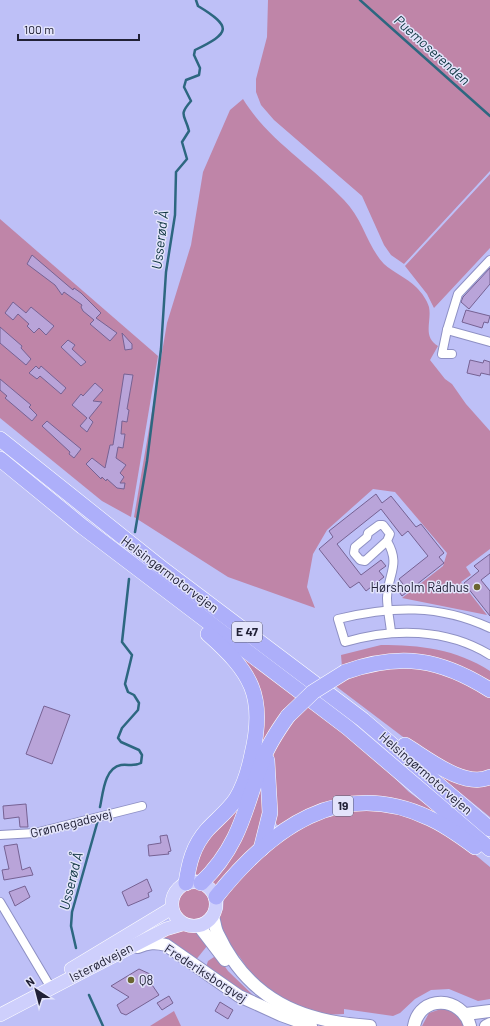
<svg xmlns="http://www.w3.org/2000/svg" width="490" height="1026" viewBox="0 0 490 1026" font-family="Barlow,sans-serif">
<rect width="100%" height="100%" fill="#bec0f7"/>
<!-- green -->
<g fill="#bf85a8">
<path d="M268,0h222v171l-86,93 -13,-9 -7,-10 -22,-49 -88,-76 -13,-15 -5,-13v-13l11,-42z"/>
<path d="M243,99c25,41 68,66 101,101 19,19 23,46 40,64 9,8 23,14 32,23 6,6 11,13 13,20 3,14 -7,30 9,39l-8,14 15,19 7,5 14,20 24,27v118l-24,18 5,8 -10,7 26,33 -85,-17 41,-32 4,-13 -52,-61 -22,-3 -46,41 -14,24 -6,33 8,21 -87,-31 -94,-60 33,-194 24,-78 12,-73 27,-62z"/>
<path d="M490,174v74l-56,60 -7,-14 -22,-28z"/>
<path d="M0,219l158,137 -27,161 -29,-16 -102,-83z"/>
<path d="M381,645c39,0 75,4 109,26v12l-39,-20 -109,4 -1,-12z"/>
<path d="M228,647l69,49 -22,27 -50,122 -26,30 -4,-1 2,-22 29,-35 35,-91z"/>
<path d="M408,666l39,7 43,24v75l-22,3 -53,-29 -82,-62 22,-10z"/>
<path d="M308,704l77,65 24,23 47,35 -60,-25 -112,23h-7l-3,-6 -3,-61 17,-31z"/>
<path d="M419,759l71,25v33z"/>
<path d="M262,785l4,32 -9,28 -40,42 -8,-7z"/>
<path d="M354,810c9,0 19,-1 28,0 40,5 78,31 108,57v132l-12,2 -29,-12 -18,1 -16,9 -15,14 -7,3 -49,-7v5l-22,1 -14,-3 -36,-18 -18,-16 -15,-22 -4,-2 -13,-22 -3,-15 4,-8 1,-14 59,-57 26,-16z"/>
<circle cx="194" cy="903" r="16"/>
<path d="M181,928l15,3 11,15 -12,15 -36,-23z"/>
<path d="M217,955l11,16 31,30 -53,-34 2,-6z"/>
<path d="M444,1008l14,6 7,12h-43l7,-13z"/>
<path d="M174,1011l7,15h-31z"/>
</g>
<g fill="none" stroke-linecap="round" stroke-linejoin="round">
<!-- stream -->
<g stroke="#2d6780" stroke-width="2.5">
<path d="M360,0l130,116"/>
<path d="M135,532l12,-71 14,-112 5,-77 9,-57 1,-43 11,-13 -5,-17 7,-11c-4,-17 -11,-15 2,-30l-7,-14 2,-7 13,-5 1,-7 -6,-13 1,-5c35,-17 38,-23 3,-44l-2,-6"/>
<path d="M100,807c3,-13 4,-39 21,-42 8,-1 12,2 20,-2l1,-8 -3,-5 -18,-8 -3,-4 4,-10 16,-18 1,-7 -5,-8 -6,-3 -3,-8 7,-29 -10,-13 7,-63"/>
<path d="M76,948l-5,-22 1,-14 26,-92"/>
<path d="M89,995l14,31"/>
</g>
</g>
<!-- building -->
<g fill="#b9a4d9" stroke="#766293">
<path d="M32,255l41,35 1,-2 7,5 20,20 -5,5 21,15 -7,8 -20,-17 4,-4 -11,-9 -2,-4 1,-2 -18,-13 -2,3 -7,-10 -28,-21z"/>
<path d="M490,268v16l-21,25 -8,-7 2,-5z"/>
<path d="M13,302l13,11 5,-6 23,19 -8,9 -7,-7 -5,5 -7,-7 2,-2 -11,-10 -5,6 -8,-7z"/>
<path d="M466,310l24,6 -2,7 -4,-1 -2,6 -20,-6z"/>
<path d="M0,327l22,19 -1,2 10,11 -5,6 -26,-22z"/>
<path d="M122,333l10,11v5l-7,1z"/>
<path d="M68,340l7,5 -3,4 14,13 -5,4 -20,-19z"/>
<path d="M470,360l13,3 1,-3 6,2v13l-9,-2 -1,3 -13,-3z"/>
<path d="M36,366l3,3 2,-3 25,22 -5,6 -21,-18 -3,3 -8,-6z"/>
<path d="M124,374l9,1 -6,34 2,1 -2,12 -5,-1 -1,13h4l-2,14 -5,-1 -2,11 10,7 -6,8 4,4 -4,6h5l-1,6 -7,-1 -10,-9 -1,2 -4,-4 -1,2 -15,-15 6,-6 13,10 5,-23h3z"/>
<path d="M0,379l31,26 -2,2 8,8 -5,6 -27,-23 2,-2 -7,-6z"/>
<path d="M95,383l8,7 -10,11 9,1 -13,16 4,4 -6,10 -7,-6 7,-8 -15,-13 9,-11 2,2z"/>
<path d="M47,421l34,28 -7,9 -5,-4 1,-2 -28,-26z"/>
<path d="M376,494l6,9 9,-7 25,31 5,-3 23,29 -5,4 5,6 -42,33 -5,-7 6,-5 -4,-5 29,-23 -20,-25 -6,5 -21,-27 -44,35 24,31 20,-15 5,6 -7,5 5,6 -18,14 -7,-9 -9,6 -31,-39 14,-12 -4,-6z"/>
<path d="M490,554v19l-9,7 9,11v25l-26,-33 15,-12 -5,-5z"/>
<path d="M44,706l26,9 -18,49 -26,-10z"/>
<path d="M26,804l2,23h-8l-1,-10 -15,2 -1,-13z"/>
<path d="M167,835l4,16 -3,1 1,2 -20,2 -1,-11 13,-2 -1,-7z"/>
<path d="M17,844l5,26 8,-3 3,8 -29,5 -2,-10 7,-1 -5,-23z"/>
<path d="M147,879l5,12 -4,2 1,4 -21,9 -6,-14z"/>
<path d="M25,886l5,11 -15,9 -6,-14z"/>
<path d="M139,969l11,5 -2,5 11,16 -33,20 -5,-2 -4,-8 12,-8 -18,-11z"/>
<path d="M169,996l4,7 -11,7 -5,-7z"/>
<path d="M220,1002l13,8 -5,9 -13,-8z"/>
</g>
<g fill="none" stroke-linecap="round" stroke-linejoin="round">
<defs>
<g id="street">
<path d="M490,260l-32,34 -11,36 43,12"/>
<path d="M447,330l-5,24h10"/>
<path d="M387,541l3,-7 -7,-9h-4l-11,8 -1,4 -12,10 -1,6 6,7 5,1 22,-20c14,24 1,32 0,57 0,9 3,24 4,34"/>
<path d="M490,628c-51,-24 -98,-22 -152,-9l7,23c48,-14 101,-14 145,13"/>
<path d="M0,835l35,-2 107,-27"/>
<path d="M0,902l51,86"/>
</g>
<g id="secondary">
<path d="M213,917c2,5 2,12 5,17 31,66 84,88 152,92"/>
<path d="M199,926l26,34"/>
<path d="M138,947c10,-4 17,-5 28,-2l73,51 42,19 30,11"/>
<path d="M466,1014l24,-3"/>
<path d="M414,1026c6,-32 48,-30 56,0"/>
<path d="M486,1026l4,-2"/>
</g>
<g id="primary">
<circle cx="194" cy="904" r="22"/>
<path d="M71,969l101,-61"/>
<path d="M0,1015l84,-44 82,-42 17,-5"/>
</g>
<g id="highway">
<path d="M0,439l164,131 199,150 127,109"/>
<path d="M0,459l83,68 265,201 142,121"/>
<path d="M345,672c56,-20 96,-13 145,18"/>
<path d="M405,745c22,13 59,44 85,32"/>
<path d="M261,849l9,-36 -3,-53"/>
<path d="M186,883c3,-20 7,-37 21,-53 9,-10 21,-19 29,-31 8,-13 13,-30 16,-45 14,-58 -1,-82 -44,-120"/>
<path d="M201,883c38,-36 44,-73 60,-119 6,-18 17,-34 27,-48"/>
<path d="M216,897c54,-68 124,-121 213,-79 16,7 31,18 46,29"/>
</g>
</defs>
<!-- street casing -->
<use href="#street" stroke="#8e90c4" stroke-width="10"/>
<!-- secondary casing -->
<use href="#secondary" stroke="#8e90c4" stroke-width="14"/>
<!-- primary casing -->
<use href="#primary" stroke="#fff" stroke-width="14"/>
<!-- highway casing -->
<use href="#highway" stroke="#fff" stroke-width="16"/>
<!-- street -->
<use href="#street" stroke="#fff" stroke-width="8"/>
<!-- secondary -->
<use href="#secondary" stroke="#fff" stroke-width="12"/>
<!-- primary -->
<use href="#primary" stroke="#cecffc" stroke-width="13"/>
<!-- highway -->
<use href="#highway" stroke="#adaffa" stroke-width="15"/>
<defs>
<path id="highway-bridge" d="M288,716l25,-24 32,-20"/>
</defs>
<!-- highway-bridge casing -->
<use href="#highway-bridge" stroke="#fff" stroke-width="16" stroke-linecap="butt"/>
<!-- highway-bridge -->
<use href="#highway-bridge" stroke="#adaffa" stroke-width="15"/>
</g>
<!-- markers -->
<g fill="#6b6531" stroke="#e3e4fb" stroke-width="1.5">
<circle cx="477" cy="587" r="4"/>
<circle cx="131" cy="980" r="4"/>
</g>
<g text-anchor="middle" stroke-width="3" stroke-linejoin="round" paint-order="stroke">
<!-- shield labels -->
<g fill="#e3e4fb" stroke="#5b5c71" stroke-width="1">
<rect x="232" y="622" width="30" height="20" rx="3"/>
<rect x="333" y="796" width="20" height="20" rx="3"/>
</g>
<g font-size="12" font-weight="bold" fill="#212136">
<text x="247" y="636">E 47</text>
<text x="343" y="810">19</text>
</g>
<!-- street labels -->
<g font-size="13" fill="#212136" stroke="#e3e4fb">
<text transform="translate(170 574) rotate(37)" y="5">Helsingørmotorvejen</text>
<text transform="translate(426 773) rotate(41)" y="5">Helsingørmotorvejen</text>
<text transform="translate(71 823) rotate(-14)" y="5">Grønnegadevej</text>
<text transform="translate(101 962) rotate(-27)" y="5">Isterødvejen</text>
<text transform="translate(206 973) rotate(33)" y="5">Frederiksborgvej</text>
</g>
<!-- poi labels -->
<g font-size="13" fill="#212136" stroke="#e3e4fb" text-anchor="end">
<text x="469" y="592">Hørsholm Rådhus</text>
<text x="139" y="985" text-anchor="start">Q8</text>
</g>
<!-- water labels -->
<g font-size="14" font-style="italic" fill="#0e3440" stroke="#e3e4fb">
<text transform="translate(432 50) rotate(42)" y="5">Puemoserenden</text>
<text transform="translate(160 240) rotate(-83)" y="5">Usserød Å</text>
<text transform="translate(71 881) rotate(-76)" y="5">Usserød Å</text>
</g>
</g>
<!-- north arrow -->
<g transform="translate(36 990) rotate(324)" stroke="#e3e4fb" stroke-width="3" paint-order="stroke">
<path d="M0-3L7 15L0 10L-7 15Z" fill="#212136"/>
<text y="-6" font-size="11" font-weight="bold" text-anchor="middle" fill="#212136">N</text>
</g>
<!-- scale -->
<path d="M18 34v6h121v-6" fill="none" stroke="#212136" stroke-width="2"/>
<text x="24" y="34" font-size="12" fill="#212136" stroke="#e3e4fb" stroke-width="3" paint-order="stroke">100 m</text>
</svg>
